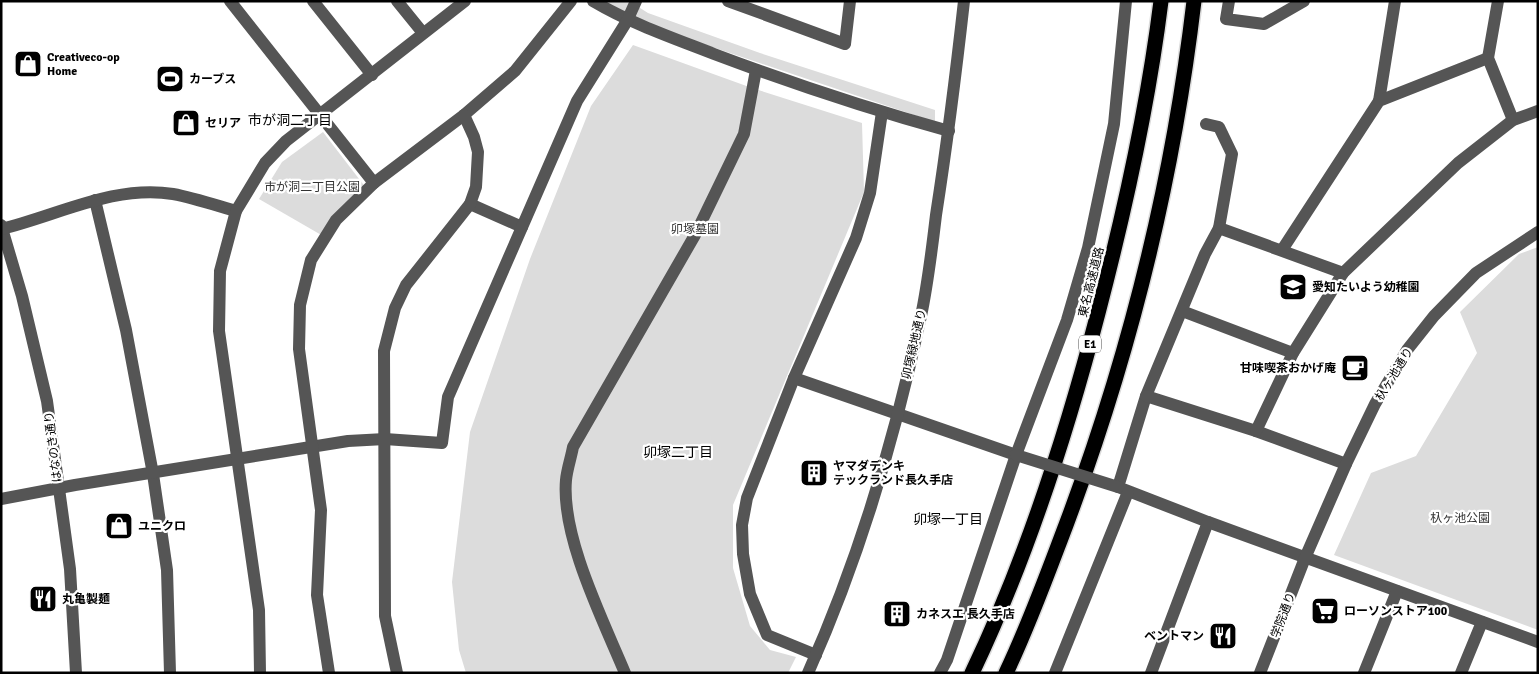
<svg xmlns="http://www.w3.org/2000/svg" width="1539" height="674" viewBox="0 0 1539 674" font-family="Signika,'Noto Sans JP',sans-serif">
<rect width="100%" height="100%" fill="#fff"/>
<!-- green -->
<g fill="#dcdcdc">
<path d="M603,1h26l19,12 112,40 175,57v12l-294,-99z"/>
<path d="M633,45l119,43 110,35 2,69 -131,313v63l17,58 20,24 26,7 -8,16h-322l-7,-23 -7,-68 18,-150 60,-173 61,-153z"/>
<path d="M323,132l43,56 -43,48 -64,-37 23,-37z"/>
<path d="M1538,247v383l-204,-75 37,-82 45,-17 61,-103 -17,-41 59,-58z"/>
</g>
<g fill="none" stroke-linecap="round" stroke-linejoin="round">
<defs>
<g id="highway">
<path d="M972,673c55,-115 94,-237 126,-360 27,-103 50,-207 63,-312"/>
<path d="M1006,673c23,-48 41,-98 60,-148 63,-168 107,-345 128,-524"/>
</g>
</defs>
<!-- highway casing -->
<use href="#highway" stroke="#dbdbdb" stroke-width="18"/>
<!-- minor -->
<g stroke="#555" stroke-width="12">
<path d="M230,1l144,182"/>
<path d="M313,1l59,74"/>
<path d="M397,1l26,32"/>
<path d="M593,1c39,23 80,37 121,53 77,29 155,55 235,77"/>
<path d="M728,1l117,43 5,-43"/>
<path d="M1229,1l-3,18 38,5 40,-23"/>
<path d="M1498,1l-10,57 25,62"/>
<path d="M1379,101l16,-100"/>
<path d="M1206,124l13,3 13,27 -13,74 -14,26 -59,142 -28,91 90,35 330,120"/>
<path d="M95,200l31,130 27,144 14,96 3,103"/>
<path d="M470,204l52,23"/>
<path d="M1,225l21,71 25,105 23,168 6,104"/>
<path d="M1219,228l124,45"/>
<path d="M1,229c55,-13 114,-45 172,-35 21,4 42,11 63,17"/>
<path d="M1282,250l97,-149 109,-43"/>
<path d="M1182,311l111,42"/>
<path d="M794,378l222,77"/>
<path d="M1146,396l110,35 90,33"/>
<path d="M1256,431l37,-78 50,-80 115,-110 55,-43 25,-9"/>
<path d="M1,499l74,-14 273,-44 37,-2 57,4 6,-46 129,-296 50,-80 9,-20"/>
<path d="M816,655l-49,-20 -17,-41 -7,-40 -1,-29 5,-27 47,-120 62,-140 14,-45 12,-81"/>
<path d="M260,673l-1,-63 -40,-279 1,-60 16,-60 29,-48 21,-22 179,-140"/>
<path d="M329,673l-12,-78 4,-85 -22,-161 1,-44 11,-45 25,-40 38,-37 90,-68 51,-44 56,-70"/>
<path d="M397,673l-12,-57 -1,-265 11,-43 11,-23 64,-81 6,-17 2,-35 -4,-15 -10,-22"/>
<path d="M625,673c-22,-53 -64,-136 -59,-193 1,-11 5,-22 7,-33l122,-212 49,-101 12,-64"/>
<path d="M808,673c51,-114 87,-235 113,-357 7,-33 11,-67 15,-101 11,-71 20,-142 28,-214"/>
<path d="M940,673l7,-13 69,-205 51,-135 21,-72 26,-124 12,-123"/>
<path d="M1055,673l73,-181"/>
<path d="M1151,673l57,-151"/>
<path d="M1260,673l45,-115 41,-94 29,-60 32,-54 27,-34 42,-43 62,-41"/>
<path d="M1364,673l33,-82"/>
<path d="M1461,673l21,-51"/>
</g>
<!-- highway -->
<use href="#highway" stroke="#000" stroke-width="15"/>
<!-- minor-bridge -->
<path stroke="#555" stroke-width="12" d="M1016,455l102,32"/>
</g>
<!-- icons -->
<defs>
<symbol id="shop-square" viewBox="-11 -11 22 22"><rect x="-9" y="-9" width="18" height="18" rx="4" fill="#000" stroke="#fff"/><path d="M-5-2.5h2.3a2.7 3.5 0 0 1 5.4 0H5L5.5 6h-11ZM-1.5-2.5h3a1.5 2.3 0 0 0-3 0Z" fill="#fff"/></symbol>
<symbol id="stadium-square" viewBox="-11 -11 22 22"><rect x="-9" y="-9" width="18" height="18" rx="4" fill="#000" stroke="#fff"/><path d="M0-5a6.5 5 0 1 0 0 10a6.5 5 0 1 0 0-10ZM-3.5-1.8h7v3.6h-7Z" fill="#fff"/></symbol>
<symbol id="school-square" viewBox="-11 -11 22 22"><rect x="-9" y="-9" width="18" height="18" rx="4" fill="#000" stroke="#fff"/><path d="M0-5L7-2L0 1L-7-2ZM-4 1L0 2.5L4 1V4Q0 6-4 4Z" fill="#fff"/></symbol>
<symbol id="cafe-square" viewBox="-11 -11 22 22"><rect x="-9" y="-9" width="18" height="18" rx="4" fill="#000" stroke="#fff"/><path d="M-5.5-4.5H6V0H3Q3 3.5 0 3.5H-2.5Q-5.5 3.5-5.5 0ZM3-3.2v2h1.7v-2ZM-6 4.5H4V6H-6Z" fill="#fff"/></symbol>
<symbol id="building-square" viewBox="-11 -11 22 22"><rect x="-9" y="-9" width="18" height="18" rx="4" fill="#000" stroke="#fff"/><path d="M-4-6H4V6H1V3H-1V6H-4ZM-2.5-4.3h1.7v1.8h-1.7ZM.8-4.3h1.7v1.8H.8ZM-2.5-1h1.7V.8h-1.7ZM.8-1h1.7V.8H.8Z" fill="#fff"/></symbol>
<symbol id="restaurant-square" viewBox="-11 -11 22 22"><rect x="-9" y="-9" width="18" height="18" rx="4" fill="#000" stroke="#fff"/><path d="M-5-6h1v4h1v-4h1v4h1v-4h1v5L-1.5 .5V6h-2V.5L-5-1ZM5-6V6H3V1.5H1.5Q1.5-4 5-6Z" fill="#fff"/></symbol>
<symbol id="supermarket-square" viewBox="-11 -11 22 22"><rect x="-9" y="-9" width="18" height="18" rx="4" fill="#000" stroke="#fff"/><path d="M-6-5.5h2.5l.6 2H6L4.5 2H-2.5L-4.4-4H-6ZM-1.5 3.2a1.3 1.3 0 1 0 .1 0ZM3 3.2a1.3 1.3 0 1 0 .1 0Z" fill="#fff"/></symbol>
</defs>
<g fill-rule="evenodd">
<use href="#shop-square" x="12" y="48" width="32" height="32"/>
<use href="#stadium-square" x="154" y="63" width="32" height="32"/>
<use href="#shop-square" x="170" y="107" width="32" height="32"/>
<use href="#school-square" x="1277" y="271" width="32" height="32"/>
<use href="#cafe-square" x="1339" y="352" width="32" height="32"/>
<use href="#building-square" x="798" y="457" width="32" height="32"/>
<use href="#shop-square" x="103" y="510" width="32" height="32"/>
<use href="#restaurant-square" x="27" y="583" width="32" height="32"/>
<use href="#supermarket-square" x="1309" y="595" width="32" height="32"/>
<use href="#building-square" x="881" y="598" width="32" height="32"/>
<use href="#restaurant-square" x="1207" y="620" width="32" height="32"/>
</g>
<g text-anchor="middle" stroke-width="4.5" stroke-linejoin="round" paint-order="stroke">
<!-- shield labels -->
<rect fill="#fff" stroke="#4c4c4c" stroke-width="1" x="1079" y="335.5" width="22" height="17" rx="4"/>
<g font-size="11" font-weight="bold" fill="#000">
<text x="1090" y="348">E1</text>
</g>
<!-- poi labels -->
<g font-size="12" font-weight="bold" fill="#000" stroke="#fff" text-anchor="start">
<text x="47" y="61">Creativeco-op<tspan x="47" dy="14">Home</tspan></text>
<text x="189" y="83">カーブス</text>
<text x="205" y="127">セリア</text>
<text x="1312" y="291">愛知たいよう幼稚園</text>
<text x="1336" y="372" text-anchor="end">甘味喫茶おかげ庵</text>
<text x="833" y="470">ヤマダデンキ<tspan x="833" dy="14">テックランド長久手店</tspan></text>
<text x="138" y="530">ユニクロ</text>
<text x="62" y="603">丸亀製麺</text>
<text x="1344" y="615">ローソンストア100</text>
<text x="916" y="618">カネスエ 長久手店</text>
<text x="1204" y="640" text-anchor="end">ベントマン</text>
</g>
<!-- park labels -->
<g font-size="12" fill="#333" stroke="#fff">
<text x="312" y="191">市が洞二丁目公園</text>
<text x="695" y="233">卯塚墓園</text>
<text x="1460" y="522">杁ヶ池公園</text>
</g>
<!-- street labels -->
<g font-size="12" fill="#000" stroke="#fff">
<text transform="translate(1091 282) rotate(-76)" y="4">東名高速道路</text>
<text transform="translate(914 344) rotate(-77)" y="4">卯塚緑地通り</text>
<text transform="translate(1394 374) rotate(-58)" y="4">杁ヶ池通り</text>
<text transform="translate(53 447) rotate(-97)" y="4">はなのき通り</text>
<text transform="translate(1283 615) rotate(-69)" y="4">学院通り</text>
</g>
<!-- neighbourhood labels -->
<g font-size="14" fill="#000" stroke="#fff">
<text x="290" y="125">市が洞二丁目</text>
<text x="678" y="457">卯塚二丁目</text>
<text x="948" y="524">卯塚一丁目</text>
</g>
</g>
<!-- border -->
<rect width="1539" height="674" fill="none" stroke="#000000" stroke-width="5"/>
</svg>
